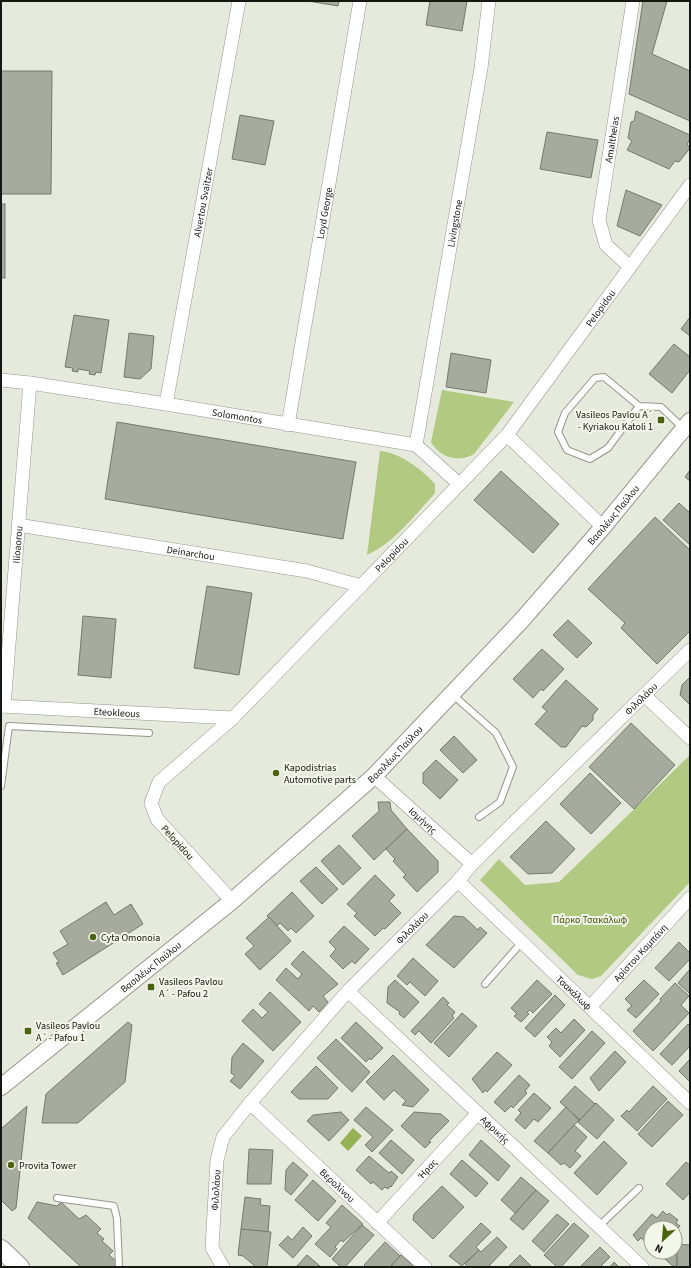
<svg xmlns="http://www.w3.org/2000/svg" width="691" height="1268" viewBox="0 0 691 1268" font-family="'Source Sans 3',sans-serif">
<rect width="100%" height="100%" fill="#e5eadc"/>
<!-- green -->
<g fill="#b1c981">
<path d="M442,390l72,12 -40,52c-15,9 -34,4 -43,-12z"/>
<path d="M380,451c21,2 41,18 55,33v9c-20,22 -40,49 -68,62z"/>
<path d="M690,755v127l-89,94 -9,3 -14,-4 -98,-95 19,-21 26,26 34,-3z"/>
</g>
<!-- water -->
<path fill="#95b155" d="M353,1128l9,8 -14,15 -8,-8z"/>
<!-- building -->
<g fill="#a6ab9d" stroke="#757a6d">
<path d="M308,1h31l-1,5z"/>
<path d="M430,1h37l-5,30 -36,-6z"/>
<path d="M643,1h24l-15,53 38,17v50l-61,-27z"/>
<path d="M1,71h51l-1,123h-50z"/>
<path d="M636,111l54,24v4l-3,5 3,4 -11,14 -4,-1 -6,8 -42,-19 5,-9 -4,-3 3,-16 3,-1z"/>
<path d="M240,115l34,6 -9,44 -33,-6z"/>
<path d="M547,132l51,8 -7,38 -51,-9z"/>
<path d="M626,190l36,15 -22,31 -23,-10z"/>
<rect x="1" y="204" width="4" height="74"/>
<path d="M74,315l35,5 -8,53 -5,-1 -1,3 -6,-1 1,-3 -12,-2v3l-6,-1 1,-3 -8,-1z"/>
<path d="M690,317v19l-9,-7z"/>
<path d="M129,333l25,3 -3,33 -11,10 -16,-2z"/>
<path d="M674,344l16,13v13l-18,23 -23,-19z"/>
<path d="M451,353l40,7 -5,33 -40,-6z"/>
<path d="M117,422l239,40 -13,77 -238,-40z"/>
<path d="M690,470v11l-5,-4z"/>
<path d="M501,471l58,53 -26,29 -59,-53z"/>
<path d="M679,503l11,10v32l-27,-25z"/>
<path d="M655,517l35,33v81l-33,33 -36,-36 4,-5 -37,-34z"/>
<path d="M207,586l45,7 -13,82 -45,-7z"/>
<path d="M83,616l33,3 -5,59 -33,-3z"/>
<path d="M568,620l24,23 -15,15 -24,-23z"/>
<path d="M542,649l22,20 -21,22 -2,-2 -8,9 -20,-19z"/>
<path d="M690,677v28l-10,-10 2,-10z"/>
<path d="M566,680l32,29 -5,6v5l-7,7 -4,-1 -16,21h-5l-26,-23 12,-13 -5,-4z"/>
<path d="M631,723l44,42 -41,44 -45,-42z"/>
<path d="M454,736l23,24 -14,13 -23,-23z"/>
<path d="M436,760l22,20 -18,19 -17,-16v-10z"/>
<path d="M590,773l31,30 -30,31 -31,-30z"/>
<path d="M378,802h12l1,8 16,19 -33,31 -22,-24 27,-25z"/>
<path d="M546,821l29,28 -23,24 -24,1 -18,-17z"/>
<path d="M407,829l31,32v11l-21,20 -14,-15 3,-2 -13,-14 2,-2 -9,-10z"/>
<path d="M339,845l22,23 -18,17 -22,-24z"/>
<path d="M316,867l22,22 -16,15 -22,-23z"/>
<path d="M375,875l20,20 -6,6 12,12 -16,16 -2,-1 -8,8 -21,-20 3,-3 -10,-9z"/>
<path d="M292,892l22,24 -18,17 -5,-5 -3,3 -8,-8 -3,3 -10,-10z"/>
<path d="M106,902l8,13 17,-11 12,20 -80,51 -7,-12 3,-1 -6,-9 15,-9 -8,-13z"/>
<path d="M454,916l10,1 14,13 2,-3 7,6 -33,35 -28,-23z"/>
<path d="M269,917l22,24 -31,29 -15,-16 9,-8 -8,-8z"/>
<path d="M344,926l25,23 -14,15 -3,-3 -9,8 -13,-13 6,-7 -7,-7z"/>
<path d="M679,942l11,11v6l-21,22 -14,-13z"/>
<path d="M303,951l35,33 -15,12 5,6 -9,10 -6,-6 -4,5 -33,-31 10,-12 12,11 4,-5 -11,-10z"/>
<path d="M413,958l25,23 -13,15 -15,-14 -3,3 -10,-9z"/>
<path d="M690,969v25l-12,-11z"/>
<path d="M395,980l24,22 -15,16 -5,-4 1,-2 -13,-9 1,-16z"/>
<path d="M537,980l15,14 -19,19 -3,-3 -3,2 2,2 -8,8 -7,-6 3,-2 -6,-6z"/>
<path d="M644,980l15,14 -23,24 -9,-8 5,-4 -7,-7z"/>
<path d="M675,983l14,13 -8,9 8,8 -36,38 -20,-20 28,-30 -1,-2z"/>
<path d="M270,992l31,30 -28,29 -31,-30 11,-12 9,9 6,-6 -9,-8z"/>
<path d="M555,995l10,10 -30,32 -10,-9z"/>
<path d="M443,997l6,6 -2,2 8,7 -3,4 2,2 -23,25 -12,-12 -4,4 -4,-4z"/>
<path d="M462,1013l15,13 -28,31 -15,-14z"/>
<path d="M574,1019l11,11 -25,27 -11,-11 3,-4 -5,-5 9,-9 5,5z"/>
<path d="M128,1022l4,3 -7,57 -47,41h-36l4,-29z"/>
<path d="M356,1022l27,26 -12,12 -1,-2 -4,4 -25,-24z"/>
<path d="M688,1024l2,2v20l-18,19 -12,-11z"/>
<path d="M592,1031l13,12 -33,36 -13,-12z"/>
<path d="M336,1039l34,33 -18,20 -35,-34z"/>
<path d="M243,1043l21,18 -24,28 -10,-8 5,-5 -4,-3 1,-16z"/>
<path d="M615,1051l11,11 -27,29 -9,-13z"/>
<path d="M497,1052l15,13 -25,27 -2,-2 -2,3 -11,-14z"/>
<path d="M393,1055l36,35 -16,17 -11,-2 4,-4 -12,-11 -10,10 -18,-18z"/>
<path d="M690,1059v23l-11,-11z"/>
<path d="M316,1066l22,22 -10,11h-29l-8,-7z"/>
<path d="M519,1075l11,10 -5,6 2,2 -14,15 -2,-2 -6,6 -11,-10z"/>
<path d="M575,1086l20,18 -15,16 -20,-18z"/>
<path d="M653,1086l14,13 -30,32 -16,-15 6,-6 2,2z"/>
<path d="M534,1093l17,15 -13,14 -4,-3 -9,10 -10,-9 6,-7 -3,-3z"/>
<path d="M668,1101l15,14 -31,32 -14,-13z"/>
<path d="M596,1103l18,17 -17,19 -19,-17z"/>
<path d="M27,1106l-11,102 -4,3 -11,-11v-71z"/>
<path d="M366,1107l27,23 -21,22 -7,-7 8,-8 -19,-17z"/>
<path d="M566,1107l13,13 -31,33 -14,-12z"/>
<path d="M341,1112l8,8 -20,21 -22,-20 6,-6z"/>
<path d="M414,1112l27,2 8,7 -20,20 2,1 -6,6 -24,-22z"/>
<path d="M574,1125l13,12 -12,14 6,5 -11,12 -6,-5 -3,2 -13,-12z"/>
<path d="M391,1140l23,20 -12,14 -23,-21z"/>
<path d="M481,1140l29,26 -12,15 -29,-26z"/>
<path d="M604,1141l23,22 -30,32 -23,-22z"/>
<path d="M249,1149l24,1 -2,34h-24z"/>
<path d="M369,1156l20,17 2,-2 7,6 -7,10 -1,-1 -2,3 -3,-2 -3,3 -9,-8 -2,2 -15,-14z"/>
<path d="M462,1160l26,23 -12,14 -26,-23z"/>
<path d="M293,1162l15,13 -17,20 -6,-5 1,-20z"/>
<path d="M686,1162l4,3v27l-7,8 -17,-16z"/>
<path d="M521,1177l15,13 -21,23 -14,-13z"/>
<path d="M313,1180l23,21 -18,20 -23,-21z"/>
<path d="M442,1186l22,21 -31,32 -20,-19 1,-6z"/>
<path d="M536,1190l13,11 -26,29 -13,-11z"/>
<path d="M245,1197l16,2 -1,6 10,1 -2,26 -27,-3z"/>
<path d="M37,1202l20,4 4,-4 18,17 7,-4 15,14 -4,4 7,6 -2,2 11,10 -4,4 7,6 -1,6h-34l-53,-49z"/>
<path d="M342,1205l21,19 -20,18 -2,-2 -6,7 2,2 -7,8 -15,-13 16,-17 -5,-4z"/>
<path d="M663,1211l4,4 2,-2 9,7 -2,3 4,3 -5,6v-4h-24v18l-10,-8 -3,3 -5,-6 19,-21 5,4z"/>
<path d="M557,1214l12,10 -25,28 -12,-11z"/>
<path d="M481,1223l10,9 -15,15 3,3 -17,16 -13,-10z"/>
<path d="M574,1223l15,13 -28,31h-4l-13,-12z"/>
<path d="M362,1225l12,10 -29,32h-4l-9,-8z"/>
<path d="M303,1227l9,9 -19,22 -14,-13 9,-9 4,4z"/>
<path d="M241,1229l30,3 -4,35h-11l-13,-11 -5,-1z"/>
<path d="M675,1236l5,5 -3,3v20l-3,3 -17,-15h18z"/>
<path d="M497,1237l10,10 -19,20h-20l-3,-3 14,-14 2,2z"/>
<path d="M385,1242l15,14 -10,11h-24l-2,-2z"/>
<path d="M677,1244l13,1v22h-13z"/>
<path d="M600,1247l10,10 -10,10h-20z"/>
<path d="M307,1255l14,12h-25z"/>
<path d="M401,1255l14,12h-25z"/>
<path d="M520,1255l12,12h-24z"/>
<path d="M614,1262l5,5h-9z"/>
</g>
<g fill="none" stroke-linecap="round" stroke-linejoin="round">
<defs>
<g id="service">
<path d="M639,406l-31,42 -18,11 -23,-9 -9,-18 7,-19 30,-35 9,-1 35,29 22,1 22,21"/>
<path d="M453,695l43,38 17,34 -13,35 -21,15"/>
<path d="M1,786l8,-60 140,7"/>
<path d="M485,984l37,-42"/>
<path d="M57,1198l57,8 3,13 2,48"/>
<path d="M599,1226l40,-38"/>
</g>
<g id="minor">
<path id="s1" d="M630,267l-24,-22 -7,-25 34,-219"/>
<path id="s2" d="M1,380l29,3 136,21 250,41 43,39"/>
<path id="s3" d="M166,404l73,-403"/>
<path id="s4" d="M288,425l72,-424"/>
<path d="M507,435l96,92"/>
<path id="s5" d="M416,445l65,-377 8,-67"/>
<path id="s6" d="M18,525l289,46 54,15"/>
<path d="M644,695l46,43"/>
<path id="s7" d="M1,706l232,12"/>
<path id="s8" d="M4,706l26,-323"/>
<path id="s9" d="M374,776l98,88"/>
<path id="s10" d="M458,881l232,222"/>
<path id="s11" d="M232,901l-75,-82 -6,-16 8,-21 74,-64 274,-283 183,-250"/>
<path id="s12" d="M348,991l294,276"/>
<path id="s13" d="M590,1007l100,-109"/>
<path id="s14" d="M250,1103l175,164"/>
<path id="s15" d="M377,1223l100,-109"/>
<path id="s16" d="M223,1267l-11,-19 5,-88 6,-23 27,-34 98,-112 110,-110 14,-17 218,-214"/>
</g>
<g id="tertiary">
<path id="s17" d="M1,1087l231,-186 142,-125 147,-155 82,-94 87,-106"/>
</g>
<path id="secondary" d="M1,1249l19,18"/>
</defs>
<!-- service casing -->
<use href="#service" stroke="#93988b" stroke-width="8"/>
<!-- minor casing -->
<use href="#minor" stroke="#93988b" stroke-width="14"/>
<!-- tertiary casing -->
<use href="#tertiary" stroke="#93988b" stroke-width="18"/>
<!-- secondary casing -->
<use href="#secondary" stroke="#93988b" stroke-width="20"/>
<!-- service -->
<use href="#service" stroke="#fff" stroke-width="6"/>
<!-- minor -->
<use href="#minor" stroke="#fff" stroke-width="13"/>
<!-- tertiary -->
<use href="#tertiary" stroke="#fff" stroke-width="16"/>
<!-- secondary -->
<use href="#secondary" stroke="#fff" stroke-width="18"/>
</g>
<!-- markers -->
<g fill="#4d620e" stroke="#f2f7e9" stroke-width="1.5">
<rect x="657" y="416" width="8" height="8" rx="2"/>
<circle cx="276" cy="773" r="4"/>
<circle cx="93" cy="937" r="4"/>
<rect x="147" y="983" width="8" height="8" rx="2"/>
<rect x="24" y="1027" width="8" height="8" rx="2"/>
<circle cx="11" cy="1165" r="4"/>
</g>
<g text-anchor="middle" stroke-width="4" stroke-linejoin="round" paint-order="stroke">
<!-- street labels -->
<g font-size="10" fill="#151712" stroke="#f2f7e9">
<text dy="4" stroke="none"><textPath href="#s1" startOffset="140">Amaltheias</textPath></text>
<text dy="4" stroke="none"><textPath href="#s3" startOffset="205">Alvertou Svaitzer</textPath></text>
<text dy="4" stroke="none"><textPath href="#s4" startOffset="215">Loyd George</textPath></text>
<text dy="4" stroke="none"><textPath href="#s5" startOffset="225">Livingstone</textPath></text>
<text dy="4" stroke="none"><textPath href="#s11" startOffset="800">Pelopidou</textPath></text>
<text dy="4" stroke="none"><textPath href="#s2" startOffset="239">Solomontos</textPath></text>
<text dy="4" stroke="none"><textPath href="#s17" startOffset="840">Βασιλέως Παύλου</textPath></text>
<text dy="4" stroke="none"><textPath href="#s8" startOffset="162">Ilioaorou</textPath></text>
<text dy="4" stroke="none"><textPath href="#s6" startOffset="175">Deinarchou</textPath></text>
<text dy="4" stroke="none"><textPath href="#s11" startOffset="476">Pelopidou</textPath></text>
<text dy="4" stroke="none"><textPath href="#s16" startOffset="740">Φιλολάου</textPath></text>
<text dy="4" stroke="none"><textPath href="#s7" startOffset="116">Eteokleous</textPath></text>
<text dy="4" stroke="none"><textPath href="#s17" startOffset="516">Βασιλέως Παύλου</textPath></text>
<text dy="4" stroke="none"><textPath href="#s9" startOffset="66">Ισμήνης</textPath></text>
<text transform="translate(178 842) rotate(48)" y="4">Pelopidou</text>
<text dy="4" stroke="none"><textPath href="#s16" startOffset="416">Φιλολάου</textPath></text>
<text dy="4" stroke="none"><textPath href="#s13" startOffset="74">Αρίστου Καμπάνη</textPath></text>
<text dy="4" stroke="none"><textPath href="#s17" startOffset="192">Βασιλέως Παύλου</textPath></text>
<text dy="4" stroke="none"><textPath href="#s10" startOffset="161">Τσακάλωφ</textPath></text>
<text dy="4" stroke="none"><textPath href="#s12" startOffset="202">Αφρικής</textPath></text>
<text dy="4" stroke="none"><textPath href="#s15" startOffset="74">Ήρας</textPath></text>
<text dy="4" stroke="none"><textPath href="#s14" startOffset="120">Βερολίνου</textPath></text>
<text dy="4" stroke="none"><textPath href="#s16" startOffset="80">Φιλολάου</textPath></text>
</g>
<!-- poi labels -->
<g font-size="10" fill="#151712" stroke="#f2f7e9" text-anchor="start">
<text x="653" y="418" text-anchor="end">Vasileos Pavlou A´<tspan x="653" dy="12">- Kyriakou Katoli 1</tspan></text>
<text x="284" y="771">Kapodistrias<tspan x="284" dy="12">Automotive parts</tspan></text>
<text x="101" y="941">Cyta Omonoia</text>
<text x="159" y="985">Vasileos Pavlou<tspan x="159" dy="12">A´ - Pafou 2</tspan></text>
<text x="36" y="1029">Vasileos Pavlou<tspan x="36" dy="12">A´ - Pafou 1</tspan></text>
<text x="19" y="1169">Provita Tower</text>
</g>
<!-- park labels -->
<g font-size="10" fill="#435512" stroke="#f2f7e9">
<text x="590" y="923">Πάρκο Τσακάλωφ</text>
</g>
</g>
<!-- border -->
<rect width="691" height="1268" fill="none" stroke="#151712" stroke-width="4"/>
<!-- north arrow -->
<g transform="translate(663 1240) rotate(206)"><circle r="19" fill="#f2f7e9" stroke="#9a9d93"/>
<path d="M0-3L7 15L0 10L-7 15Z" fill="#4d620e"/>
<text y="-6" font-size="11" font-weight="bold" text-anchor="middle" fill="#151712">N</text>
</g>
</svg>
